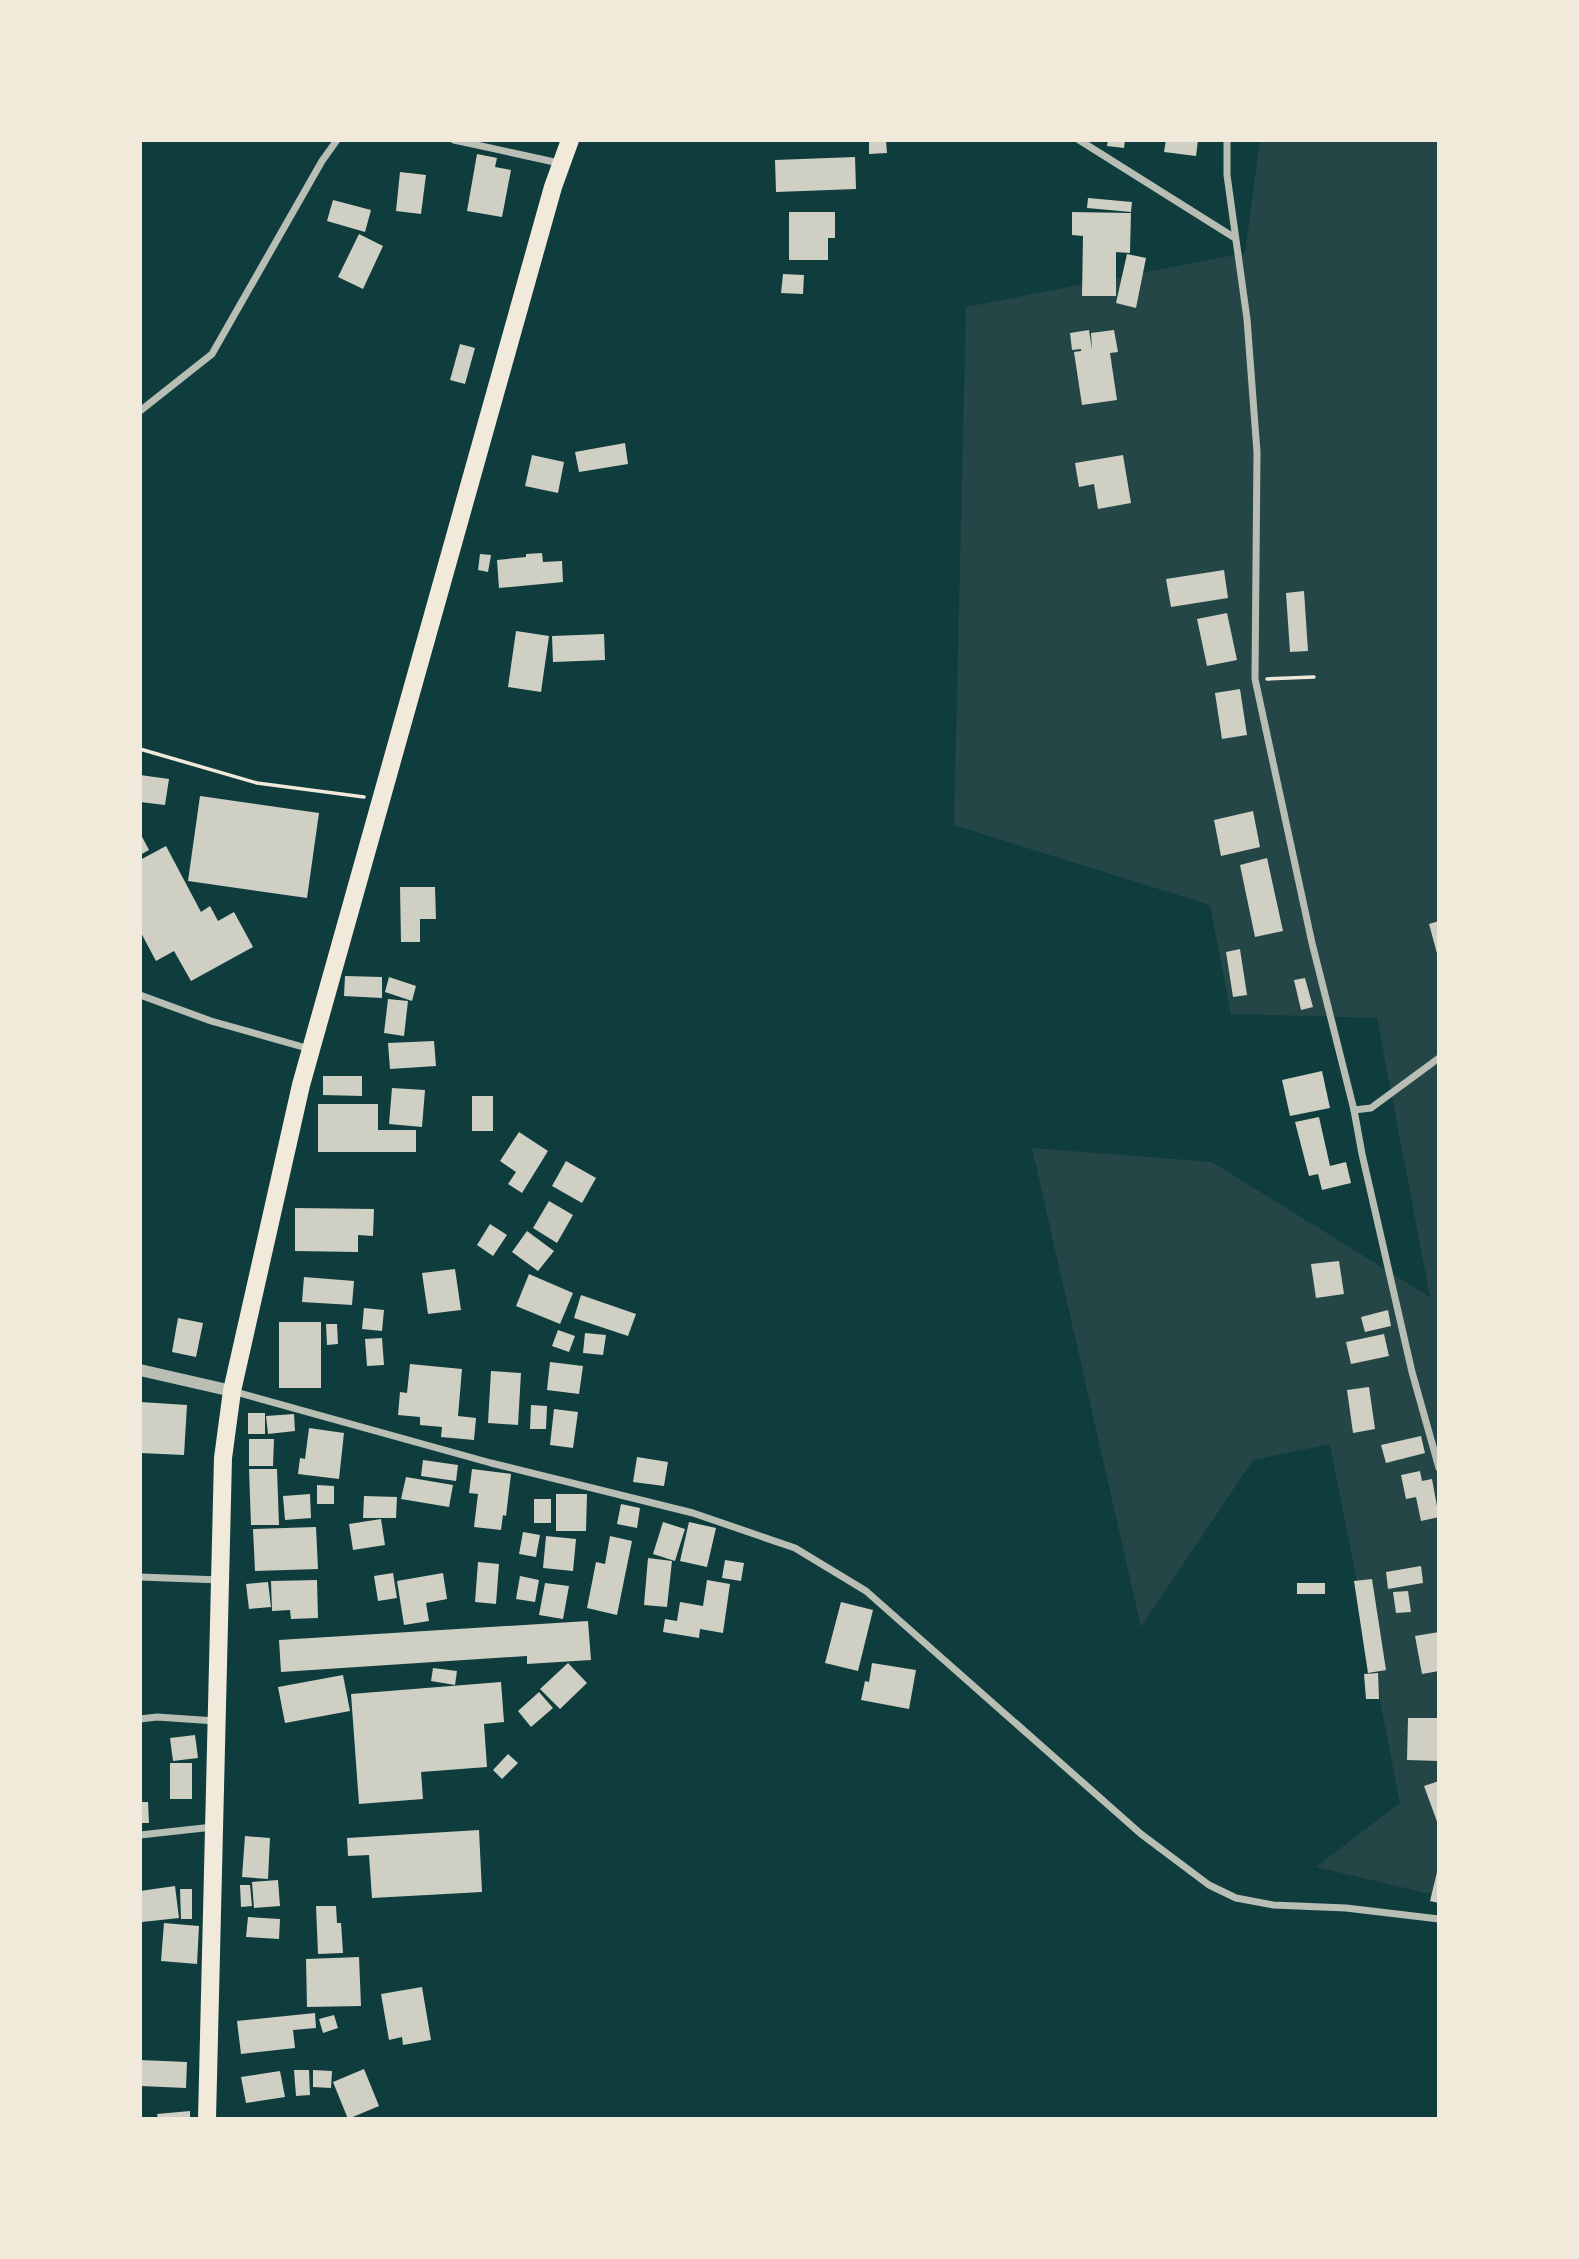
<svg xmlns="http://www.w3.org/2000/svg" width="1579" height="2259" viewBox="0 0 1579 2259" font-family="'Source Sans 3',sans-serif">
<rect width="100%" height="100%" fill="#0f3d3e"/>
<!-- green -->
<path fill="#244646" d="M1260,140h179v1756l-123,-29 84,-64 -70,-359 -77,16 -112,167 -109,-479 180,14 218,135 -53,-279 -146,-4 -21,-109 -256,-80 12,-518 279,-54z"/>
<!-- building -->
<g fill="#cfcfc3">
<path d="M869,140h17l1,13 -18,1z"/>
<path d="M1108,140h17l-1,8 -17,-2z"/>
<path d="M1166,140h32l-2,16 -32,-4z"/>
<path d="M477,154l20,4 -2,9 16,3 -9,47 -35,-6z"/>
<path d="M855,157l1,32 -80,3 -1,-32z"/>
<path d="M400,172l26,3 -5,39 -25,-3z"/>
<path d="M1088,198l44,4 -1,10 -44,-4z"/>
<path d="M333,200l38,10 -6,22 -38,-11z"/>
<path d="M789,212h46v26h-7v22h-39z"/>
<path d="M1072,212l59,1 -1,40 -14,-1v44h-34l1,-60 -11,-1z"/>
<path d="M359,234l24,12 -20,43 -25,-12z"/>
<path d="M1127,254l19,4 -10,50 -20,-5z"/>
<path d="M783,274l21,1 -1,19 -22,-1z"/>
<path d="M1089,330l3,20 -1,-17 23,-3 4,22 -8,1 7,47 -35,5 -8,-53 7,-1v-2l-9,1 -2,-17z"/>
<path d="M460,344l15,4 -10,36 -15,-4z"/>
<path d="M625,443l3,21 -49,8 -4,-20z"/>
<path d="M532,455l32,7 -6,31 -33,-7z"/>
<path d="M1123,455l8,48 -33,6 -4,-25 -15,3 -4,-24z"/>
<path d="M542,553l1,9 19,-1 1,21 -64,6 -2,-28 29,-3v-3z"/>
<path d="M480,554l11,1 -3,17 -10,-2z"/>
<path d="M1224,570l4,28 -57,9 -5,-28z"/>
<path d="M1304,591l4,60 -18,1 -4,-59z"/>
<path d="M1227,613l10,47 -30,6 -10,-47z"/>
<path d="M516,631l33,5 -8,56 -33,-5z"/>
<path d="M604,634l1,26 -52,2 -1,-26z"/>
<path d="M1240,689l7,46 -25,4 -7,-46z"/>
<path d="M140,775l29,4 -4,26 -25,-3z"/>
<path d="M200,796l119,17 -12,85 -119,-17z"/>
<path d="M1253,811l7,36 -39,9 -7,-36z"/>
<path d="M140,833l9,17 -9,5z"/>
<path d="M166,846l35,66 9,-6 8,15 16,-9 19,35 -62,34 -17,-30 -18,10 -16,-30v-71z"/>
<path d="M1267,858l16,73 -28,6 -15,-72z"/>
<path d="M400,887h35l1,32h-16v23h-19z"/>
<path d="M1439,921v36h-1l-9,-33z"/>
<path d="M1240,949l7,46 -14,2 -7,-45z"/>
<path d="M345,976l37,1v21l-38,-2z"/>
<path d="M389,977l27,9 -4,15 -27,-9z"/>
<path d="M1305,978l8,29 -12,3 -7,-30z"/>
<path d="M388,999l20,2 -4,35 -20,-3z"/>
<path d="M434,1041l2,25 -46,3 -2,-26z"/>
<path d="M1322,1071l8,37 -40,8 -8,-36z"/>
<path d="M323,1076h39v20l-39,-1z"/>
<path d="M392,1088l33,2 -3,37 -33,-3z"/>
<rect x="472" y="1096" width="21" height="35"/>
<path d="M318,1104h60v26h38v22h-98z"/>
<path d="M1319,1117l11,49 16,-4 5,21 -29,7 -4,-16 -9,2 -14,-54z"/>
<path d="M519,1132l29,19 -26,42 -14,-9 8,-12 -16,-11z"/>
<path d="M566,1161l30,17 -14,25 -30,-17z"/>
<path d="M549,1201l24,14 -16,28 -24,-15z"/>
<path d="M295,1208l79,1 -1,27 -15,-1v17l-63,-1z"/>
<path d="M490,1224l17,11 -14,21 -16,-11z"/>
<path d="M527,1231l27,20 -16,20 -26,-19z"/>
<path d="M1339,1261l5,33 -28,4 -5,-34z"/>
<path d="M455,1269l6,41 -33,4 -6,-41z"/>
<path d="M529,1274l44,19 -13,31 -44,-18z"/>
<path d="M304,1277l50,4 -2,24 -50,-3z"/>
<path d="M581,1295l55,19 -8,22 -54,-18z"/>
<path d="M364,1308l20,2 -2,21 -20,-2z"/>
<path d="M1388,1310l3,16 -26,6 -4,-15z"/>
<path d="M178,1318l25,5 -7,34 -24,-5z"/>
<rect x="279" y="1322" width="42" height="66"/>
<path d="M326,1324h11l1,20 -11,1z"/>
<path d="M558,1330l17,6 -6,16 -17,-6z"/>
<path d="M585,1333l21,2 -3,20 -20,-2z"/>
<path d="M1384,1334l5,22 -38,8 -5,-22z"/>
<path d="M382,1338l2,27 -17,1 -2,-27z"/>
<path d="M550,1362l33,4 -4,28 -32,-4z"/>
<path d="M410,1364l52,5 -4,47 18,2 -2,22 -33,-3 1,-10 -22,-2v-8l-22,-2 2,-23 7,1z"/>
<path d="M491,1371l30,2 -3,52 -30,-2z"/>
<path d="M1369,1387l6,42 -22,4 -6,-43z"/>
<path d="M140,1402l47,3 -3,50 -44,-2z"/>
<path d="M531,1405l16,1 -1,23h-16z"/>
<path d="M554,1409l24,3 -5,36 -23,-3z"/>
<rect x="248" y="1413" width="17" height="21"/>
<path d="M294,1414l1,17 -27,3 -2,-18z"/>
<path d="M309,1428l35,5 -5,46 -41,-5 2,-16 5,1z"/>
<path d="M1421,1436l4,17 -39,10 -5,-18z"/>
<path d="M249,1439h25l-1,27h-24z"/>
<path d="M637,1457l31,5 -4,24 -31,-4z"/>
<path d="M423,1460l35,5 -2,16 -35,-5z"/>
<path d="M249,1469h28l2,56h-28z"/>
<path d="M472,1469l39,5 -5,42 -3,-1 -2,15 -27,-3 4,-33 -9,-1z"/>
<path d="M1420,1471l2,10 10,-2 7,38 -18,4 -5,-24 -10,2 -5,-24z"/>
<path d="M406,1477l47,8 -4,22 -48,-8z"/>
<path d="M317,1485l17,1v18h-17z"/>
<path d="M310,1494l1,24 -26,2 -2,-24z"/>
<path d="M556,1494h31l-1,37h-30z"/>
<path d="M364,1496l33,1 -1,21h-33z"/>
<rect x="534" y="1499" width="17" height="24"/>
<path d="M621,1504l19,4 -3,20 -20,-4z"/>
<path d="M381,1519l4,26 -32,5 -4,-26z"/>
<path d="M663,1522l22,7 -10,32 -22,-7z"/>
<path d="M689,1522l27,6 -9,39 -27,-6z"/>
<path d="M316,1527l2,42 -63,2 -2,-42z"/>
<path d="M523,1532l17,3 -4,22 -17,-3z"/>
<path d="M546,1536l30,3 -3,32 -30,-3z"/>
<path d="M610,1536l22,5 -15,74 -30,-7 9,-46 9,2z"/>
<path d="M648,1558l24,3 -5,46 -23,-2z"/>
<path d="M725,1560l19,3 -3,18 -19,-3z"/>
<path d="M478,1562l21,2 -3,40 -21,-2z"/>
<path d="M1421,1566l2,17 -35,6 -2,-17z"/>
<path d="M393,1573l4,25 -19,3 -4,-25z"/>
<path d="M443,1573l4,26 -21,4 3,18 -25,4 -7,-44z"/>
<path d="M520,1576l19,4 -4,22 -19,-3z"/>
<path d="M1372,1579l14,91 -18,3 -14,-92z"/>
<path d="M317,1580l1,38 -27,1 -1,-9 -18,1 -1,-30z"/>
<path d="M707,1580l23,4 -7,49 -23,-4 -1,9 -36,-6 2,-13 12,2 3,-19 23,4z"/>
<path d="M268,1582l3,25 -22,2 -3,-25z"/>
<path d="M545,1583l24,3 -6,33 -24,-4z"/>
<rect x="1297" y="1583" width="28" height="11"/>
<path d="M1408,1591l3,21 -15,1 -3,-21z"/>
<path d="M841,1602l32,8 -15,61 -33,-8z"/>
<path d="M588,1621l3,39 -64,4v-8l-246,16 -2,-32z"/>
<path d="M1439,1632v39l-17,3 -7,-38z"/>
<path d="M568,1663l19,20 -27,26 -20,-20z"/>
<path d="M872,1663l44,7 -7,39 -48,-9 4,-19 4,1z"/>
<path d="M433,1668l24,3 -2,14 -24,-4z"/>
<path d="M1378,1673l1,26h-13l-2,-25z"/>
<path d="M343,1675l7,36 -65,12 -7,-36z"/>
<path d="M501,1682l3,40 -20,2 3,43 -66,5 2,27 -64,5 -8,-110z"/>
<path d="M539,1692l14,16 -22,19 -13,-16z"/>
<path d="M1408,1718h31v43l-32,-1z"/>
<path d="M195,1735l3,23 -25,3 -3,-23z"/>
<path d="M508,1754l10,9 -16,16 -9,-9z"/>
<rect x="170" y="1763" width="22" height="36"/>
<path d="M1439,1781v46l-15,-41z"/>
<path d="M140,1802h8l1,21h-9z"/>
<path d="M479,1830l3,62 -110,6 -3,-43 -21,1 -1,-18z"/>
<path d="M245,1836l25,2 -2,41 -26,-2z"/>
<path d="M1438,1868h1v35l-9,-2z"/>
<path d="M278,1880l2,26 -26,2 -2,-26z"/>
<path d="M240,1885h10l2,21 -11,1z"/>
<path d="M175,1886l4,32 -37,4 -2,-31z"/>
<path d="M180,1889h12v30h-11z"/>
<path d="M316,1906h20l1,17h4l2,30 -25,1z"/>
<path d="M248,1917l32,2 -1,20 -33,-2z"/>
<path d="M164,1923l35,3 -2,38 -36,-3z"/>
<path d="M359,1957l2,49 -54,1 -1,-48z"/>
<path d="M422,1987l9,53 -28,5 -1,-8 -13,3 -8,-46z"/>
<path d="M315,2013l1,15 -23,2 2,18 -54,6 -4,-33z"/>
<path d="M334,2015l4,13 -15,5 -4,-14z"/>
<path d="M140,2060l47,2 -1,26 -46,-2z"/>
<path d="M364,2069l15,37 -31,13 -15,-37z"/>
<path d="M294,2070h15l1,25 -14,1z"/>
<path d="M313,2070l19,1 -1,17 -18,-1z"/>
<path d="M280,2071l5,26 -39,6 -5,-26z"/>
<path d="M190,2111v8h-32l-1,-5z"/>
</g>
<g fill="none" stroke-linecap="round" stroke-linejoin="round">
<!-- path -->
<g stroke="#f1e9da" stroke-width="3.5">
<path d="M1267,679l47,-2"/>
<path d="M140,749l117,34 107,14"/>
</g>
<!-- minor -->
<g stroke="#b8beb3" stroke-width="7">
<path d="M454,140l105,23"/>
<path d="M1079,140l156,98"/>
<path d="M1227,140v35l20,144 10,133 -2,227 57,264 42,167 8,44 50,218 27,96"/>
<path d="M140,411l72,-57 110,-193 15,-21"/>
<path d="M140,995l71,26 99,28"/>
<path d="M1354,1110l17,-2 68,-50"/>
<path d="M232,1391l259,72 202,50 102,35 71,43 275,243 68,51 27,13 37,7 73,3 93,11"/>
<path d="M140,1577l80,3"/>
<path d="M140,1719l17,-2 59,4"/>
<path d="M140,1835l73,-8"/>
</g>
<!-- tertiary -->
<path stroke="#b8beb3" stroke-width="12" d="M140,1370l92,21"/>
<!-- primary -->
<path stroke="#f1e9da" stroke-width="18" d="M207,2119l16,-661 9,-67 69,-306 252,-898 17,-47"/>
</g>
<!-- border -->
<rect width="1579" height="2259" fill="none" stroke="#f1e9da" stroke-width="284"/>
</svg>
